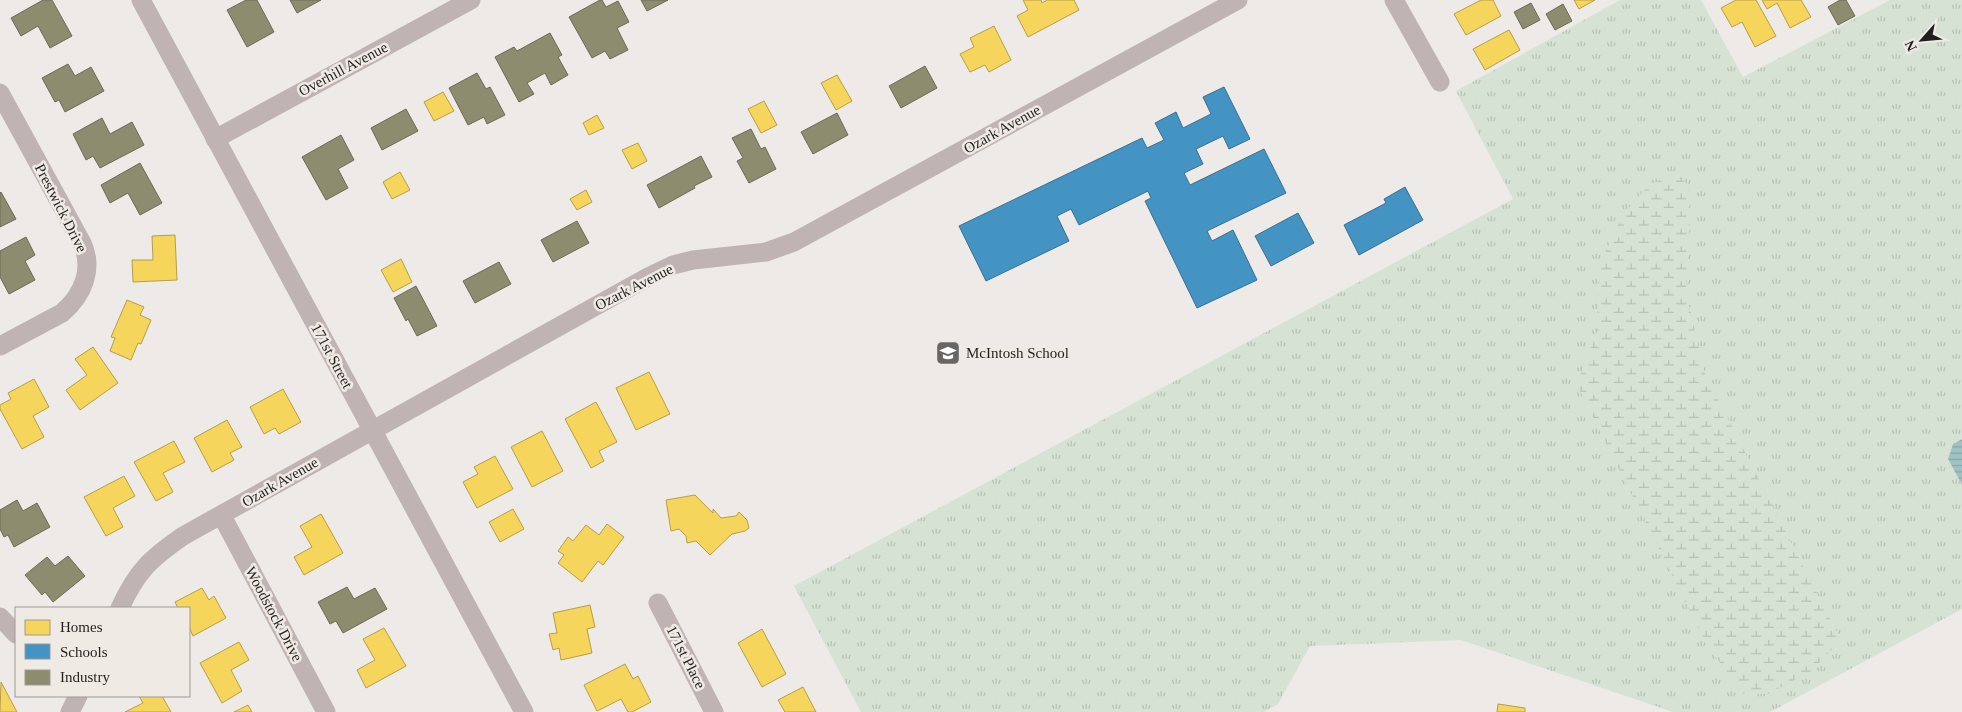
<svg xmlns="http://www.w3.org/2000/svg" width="1962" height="712" viewBox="0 0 1962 712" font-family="'Times New Roman',serif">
<defs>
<pattern id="grass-tufts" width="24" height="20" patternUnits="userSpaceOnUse" patternTransform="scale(1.25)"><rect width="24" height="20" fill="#d6e2d3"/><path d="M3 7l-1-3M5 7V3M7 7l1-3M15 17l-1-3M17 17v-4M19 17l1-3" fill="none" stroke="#b7c1b5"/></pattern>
<pattern id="wetland-marsh" width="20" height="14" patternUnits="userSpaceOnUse" patternTransform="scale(1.25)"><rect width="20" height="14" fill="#d6e2d3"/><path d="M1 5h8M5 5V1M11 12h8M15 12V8" fill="none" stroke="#b7c1b5"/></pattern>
<pattern id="water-rules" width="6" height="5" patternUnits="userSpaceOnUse" patternTransform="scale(1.25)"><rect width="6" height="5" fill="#9fc3c2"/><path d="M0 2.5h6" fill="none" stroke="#89a7a6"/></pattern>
</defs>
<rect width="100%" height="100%" fill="#edeae8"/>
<!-- grass -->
<path fill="url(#grass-tufts)" d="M1620,0h81l42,77 147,-77h72v439l-9,5 -5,15 14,26v124l-192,103h-97l-212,-72 -151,6 -32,58 -14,8h-403l-67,-126 719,-387 -57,-108z"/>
<!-- wetland -->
<path fill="url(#wetland-marsh)" d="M1678,173l11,14 1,34 -4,72 19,81 136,266 -30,31 -43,23h-24l-36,-47 -131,-262 20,-54 3,-68 24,-50 25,-28z"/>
<!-- water -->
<path fill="url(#water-rules)" d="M1962,439v46l-14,-26 5,-15z"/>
<!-- homes -->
<g fill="#f6d55c" stroke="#b69e49">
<path d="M1023,0h18l1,3 5,-3h27l5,10 -51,27 -11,-21 11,-6z"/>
<path d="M1481,0h12l8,16 -35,19 -12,-21z"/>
<path d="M1574,0h21l-16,9z"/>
<path d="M1736,0h20l20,36 -21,11 -13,-25 -10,5 -11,-19z"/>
<path d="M1762,0h39l10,17 -21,11 -13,-25 -10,6z"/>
<path d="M994,26l17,34 -22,12 -4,-7 -15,7 -10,-18 14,-7 -4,-9z"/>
<path d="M1509,30l11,20 -35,20 -12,-21z"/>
<path d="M837,75l15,26 -16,9 -15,-27z"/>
<path d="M443,92l11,19 -20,10 -10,-19z"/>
<path d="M764,101l13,24 -16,8 -13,-24z"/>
<path d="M597,115l7,13 -15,7 -6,-12z"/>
<path d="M638,143l9,18 -15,8 -10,-19z"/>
<path d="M400,172l10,18 -18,9 -9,-17z"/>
<path d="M586,190l6,12 -15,8 -7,-11z"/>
<path d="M175,235l2,45 -44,2 -1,-22h21l-1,-24z"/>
<path d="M401,259l11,23 -19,10 -12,-22z"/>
<path d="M127,300l17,7 -4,8 11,5 -10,24 -3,-1 -7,17 -21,-9 5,-13 -4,-1z"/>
<path d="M93,347l25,36 -38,27 -14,-20 21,-15 -12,-16z"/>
<path d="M649,372l21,42 -34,16 -20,-42z"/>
<path d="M34,379l15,28 -16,9 11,21 -22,12 -22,-40v-4l11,-6 -3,-6z"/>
<path d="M283,389l18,33 -22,12 -4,-6 -11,6 -14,-27z"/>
<path d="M596,402l21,40 -18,9 5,10 -13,7 -26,-49z"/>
<path d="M227,420l15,27 -12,6 4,7 -22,12 -18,-34z"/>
<path d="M542,431l21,40 -31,16 -21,-40z"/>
<path d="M174,441l11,21 -22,11 10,19 -17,9 -22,-39z"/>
<path d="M495,456l18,33 -36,19 -14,-26 15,-8 -4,-7z"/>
<path d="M124,476l11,20 -22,12 10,19 -17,9 -22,-39z"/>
<path d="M695,495l18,18v-4l8,9 15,-2 3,-4 8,8 2,8 -4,3 -13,3 -22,21 -14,-14 -9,2 -1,-7 -7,-7 -8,2 -5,-31z"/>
<path d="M513,509l11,20 -24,13 -11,-20z"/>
<path d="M321,514l22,39 -39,22 -10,-18 18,-10 -12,-21z"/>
<path d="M607,524l17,13 -21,28 -5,-4 -16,21 -24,-19 6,-8 -6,-4 10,-14 5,4 13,-16 13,10z"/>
<path d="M202,588l7,12 5,-4 12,22 -33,18 -4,-9v-19h-11l-3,-6z"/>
<path d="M590,605l5,22 -8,2 5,24 -31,7 -2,-12 -6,2 -4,-16 8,-1 -4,-20z"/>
<path d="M384,628l22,38 -40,22 -9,-18 18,-10 -12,-21z"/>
<path d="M762,629l24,45 -24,13 -24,-44z"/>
<path d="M239,642l10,18 -18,10 11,21 -20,12 -22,-40z"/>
<path d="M625,664l8,15 5,-3 13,26 -19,10h-4l-7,-13 -24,12 -13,-26z"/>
<path d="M1,682l16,30h-17z"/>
<path d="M803,687l13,25h-31l-7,-12z"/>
<path d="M139,696h23l9,16h-46l18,-9z"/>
<path d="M1498,704l27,4v4h-28z"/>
<path d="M248,705l4,7h-18z"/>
</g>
<!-- schools -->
<g fill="#4393c3" stroke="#397091">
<path d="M1224,87l26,52 -21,10 -6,-13 -27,13 7,15 -19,9 6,12 74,-36 22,44 -79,38 5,10 21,-11 24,50 -60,28 -52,-107 6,-3 -3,-7 -69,34 -8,-16 -14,7 12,25 -83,40 -27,-55 183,-88 5,10 17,-8 -9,-17 21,-11 7,16 28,-14 -8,-17z"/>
<path d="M1405,187l18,33 -64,35 -15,-30 42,-22 -2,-4z"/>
<path d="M1298,213l16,30 -43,23 -16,-30z"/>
</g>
<!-- industry -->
<g fill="#8c8c6e" stroke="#6c6b56">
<path d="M43,0h9l20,36 -22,12 -12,-22 -17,10 -10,-18z"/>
<path d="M246,0h11l17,32 -27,15 -20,-37z"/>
<path d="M290,0h31l-24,13z"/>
<path d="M600,0h2l4,7 12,-6 11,21 -12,6 11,22 -18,9 -5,-8 -13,7 -23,-41z"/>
<path d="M641,0h27l-21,11z"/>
<path d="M1840,0h6l9,16 -17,9 -10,-18z"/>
<path d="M1531,3l9,17 -17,9 -9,-17z"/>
<path d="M1563,4l9,17 -17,9 -9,-16z"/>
<path d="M550,33l12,22 -4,2 10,18 -17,10 -6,-12 -18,10 7,11 -15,8 -24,-45 19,-10 3,4z"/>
<path d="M68,64l7,12 16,-9 13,24 -39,21 -6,-12 -4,2 -13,-24z"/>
<path d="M925,66l12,22 -36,20 -12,-22z"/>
<path d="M477,73l9,16 4,-2 15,28 -18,9 -3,-7 -16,8 -19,-37z"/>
<path d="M406,109l12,22 -36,19 -11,-22z"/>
<path d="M837,113l11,22 -35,19 -12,-22z"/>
<path d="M102,118l8,16 22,-12 12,23 -44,23 -7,-12 -7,4 -13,-26z"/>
<path d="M751,129l10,20 4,-2 11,22 -27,14 -12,-22 6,-3 -11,-20z"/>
<path d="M341,135l13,25 -16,9 10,19 -22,12 -24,-43z"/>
<path d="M701,156l11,21 -18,9 1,2 -36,20 -12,-23z"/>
<path d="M140,163l22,40 -22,12 -12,-22 -18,10 -9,-18z"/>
<path d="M1,192l15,27 -16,8v-34z"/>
<path d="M577,221l12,22 -36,19 -12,-22z"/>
<path d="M26,237l9,18 -10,6 10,19 -26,14 -9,-17v-26z"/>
<path d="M499,262l12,22 -36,19 -12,-22z"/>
<path d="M416,286l21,40 -20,10 -9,-17 -2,2 -12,-23z"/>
<path d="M17,500l6,11 14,-8 13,24 -36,20 -6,-12 -4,2 -4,-8v-19z"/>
<path d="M68,556l17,20 -32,26 -8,-10 -3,3 -17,-20 22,-18 8,9z"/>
<path d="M347,587l7,12 21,-11 12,21 -44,24 -7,-12 -6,3 -12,-22z"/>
</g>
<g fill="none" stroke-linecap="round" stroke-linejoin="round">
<!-- minor -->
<g stroke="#c0b3b3" stroke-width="19">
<path d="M141,0l383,712"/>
<path d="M1394,0l46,82"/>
<path d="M0,93l82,150c12,26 1,52 -20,70l-62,33"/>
<path d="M215,139l256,-139"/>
<path d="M222,516l104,196"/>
<path d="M658,603l56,109"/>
<path d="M120,608c17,-37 30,-49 63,-72l465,-259 25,-12 20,-5 73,-8 28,-10 444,-242"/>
<path d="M0,617l16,17"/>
<path d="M70,712l8,-16"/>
</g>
</g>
<!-- icons -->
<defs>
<symbol id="school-square" viewBox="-11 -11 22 22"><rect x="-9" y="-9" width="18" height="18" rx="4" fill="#686664" stroke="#f0eae5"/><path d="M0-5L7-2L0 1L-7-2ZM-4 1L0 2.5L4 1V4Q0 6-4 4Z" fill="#fff"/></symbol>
</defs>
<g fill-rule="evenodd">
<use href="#school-square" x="934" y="339" width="28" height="28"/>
</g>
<g text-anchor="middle" stroke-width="5" stroke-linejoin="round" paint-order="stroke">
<!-- street labels -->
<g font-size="15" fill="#211f1d" stroke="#f0eae5">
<text transform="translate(343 69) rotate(-28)" y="5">Overhill Avenue</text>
<text transform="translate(1002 129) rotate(-29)" y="5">Ozark Avenue</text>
<text transform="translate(61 208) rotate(63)" y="5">Prestwick Drive</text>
<text transform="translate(634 287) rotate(-27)" y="5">Ozark Avenue</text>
<text transform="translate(332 356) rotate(62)" y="5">171st Street</text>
<text transform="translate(280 482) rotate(-30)" y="5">Ozark Avenue</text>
<text transform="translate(274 614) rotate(62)" y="5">Woodstock Drive</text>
<text transform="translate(686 657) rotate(63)" y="5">171st Place</text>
</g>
<!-- poi labels -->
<g font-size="15" fill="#211f1d" stroke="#f0eae5" text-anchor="start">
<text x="966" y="358">McIntosh School</text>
</g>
</g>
<!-- legend -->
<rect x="15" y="607" width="175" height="90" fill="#f0eae5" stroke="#9d9995"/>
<rect x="25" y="620" width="25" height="15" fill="#f6d55c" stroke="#9d9995"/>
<text x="60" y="632" font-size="15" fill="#211f1d">Homes</text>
<rect x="25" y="644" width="25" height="15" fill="#4393c3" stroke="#9d9995"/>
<text x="60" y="657" font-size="15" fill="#211f1d">Schools</text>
<rect x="25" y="670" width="25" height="15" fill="#8c8c6e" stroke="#9d9995"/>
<text x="60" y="682" font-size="15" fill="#211f1d">Industry</text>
<!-- north arrow -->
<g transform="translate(1922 40) rotate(243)" stroke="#f0eae5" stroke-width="4" paint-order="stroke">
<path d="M0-4L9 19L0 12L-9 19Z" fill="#211f1d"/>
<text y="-8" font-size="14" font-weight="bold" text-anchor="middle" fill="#211f1d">N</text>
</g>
</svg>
